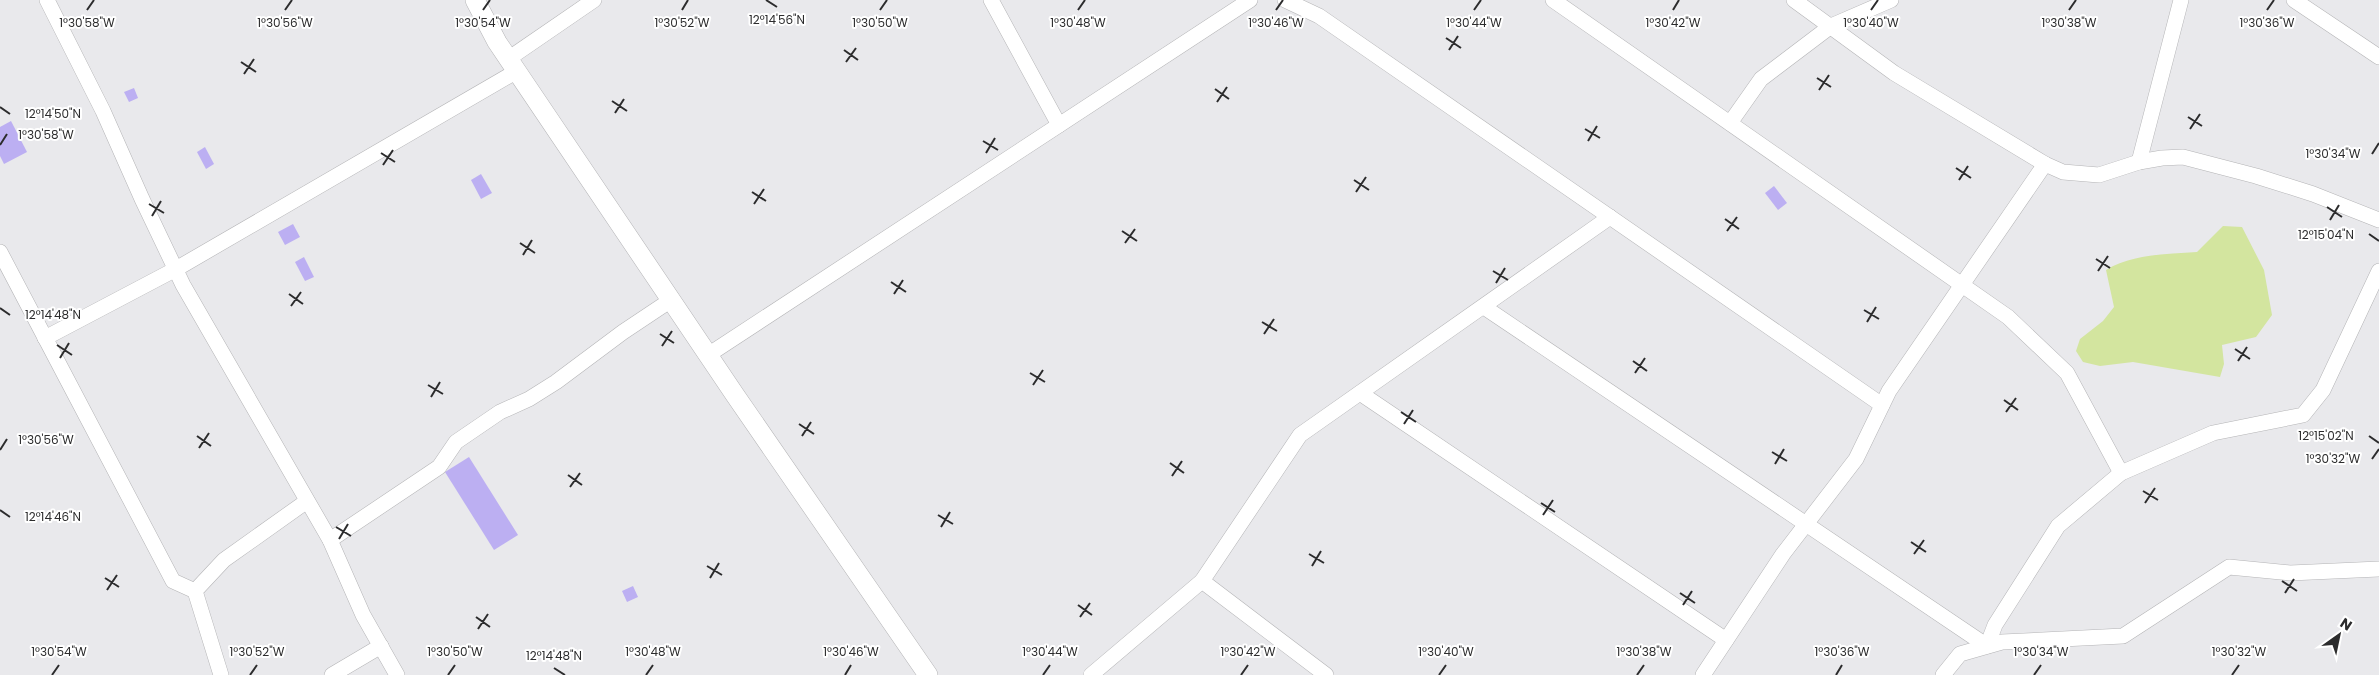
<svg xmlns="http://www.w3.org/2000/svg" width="2379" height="675" viewBox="0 0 2379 675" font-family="Poppins,sans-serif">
<rect width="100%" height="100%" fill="#e9e9ec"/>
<!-- green -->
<path fill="#d3e59f" d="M2223,226l19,1 22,43 8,45 -16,22 -34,8 2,19 -4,13 -87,-15 -33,4 -17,-4 -7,-11 4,-12 23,-18 11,-14 -8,-37c26,-16 61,-16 91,-18z"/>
<!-- building -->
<g fill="#bcaff2">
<path d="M134,88l4,10 -9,4 -5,-10z"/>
<path d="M11,121l16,31 -23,12 -4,-8v-29z"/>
<path d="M205,147l9,17 -8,5 -9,-17z"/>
<path d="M481,174l11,19 -11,6 -10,-19z"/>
<path d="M1774,186l13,17 -9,7 -13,-17z"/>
<path d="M293,224l7,13 -15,8 -7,-13z"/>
<path d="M304,257l10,20 -9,4 -10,-19z"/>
<path d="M469,457l49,78 -24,15 -49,-78z"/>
<path d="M633,586l5,11 -11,5 -5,-11z"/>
</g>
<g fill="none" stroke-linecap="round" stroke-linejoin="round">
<defs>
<g id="minor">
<path d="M47,0l56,111 39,88 41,86 147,255 33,75 34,60"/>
<path d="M991,0l68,125"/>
<path d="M1285,0l34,16 563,389"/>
<path d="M1553,0l455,317 59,56 54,100"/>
<path d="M1794,0l100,73 151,91 18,8 36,3 40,-13 23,-4 21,-1 73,19 57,18 66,26"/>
<path d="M2294,0l85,57"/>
<path d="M508,59l86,-59"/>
<path d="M1730,123l31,-44 70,-53 60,-26"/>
<path d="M2139,162l42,-162"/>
<path d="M0,252l173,329 22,10"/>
<path d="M1484,307l503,339 8,-21 63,-99 63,-53 92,-40 90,-18 20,-25 56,-119"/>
<path d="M45,338l131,-69 341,-198"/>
<path d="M708,355l542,-355"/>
<path d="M1360,393l366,247"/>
<path d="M330,540l109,-73 17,-25 44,-30 29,-13 27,-17 67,-50 48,-32"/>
<path d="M1202,581l98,-146 310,-218"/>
<path d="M221,675l-26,-84 29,-31 83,-59"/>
<path d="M332,675l49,-29"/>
<path d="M1091,675l111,-94 124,94"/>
<path d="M1703,675l80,-121 73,-95 33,-68 156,-227"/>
<path d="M1943,675l17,-21 42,-12 121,-6 106,-69 61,6 89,-4"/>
</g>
<path id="tertiary" d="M475,0l22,42 238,353 193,280"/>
</defs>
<!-- minor casing -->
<use href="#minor" stroke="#b4b4b6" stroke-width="16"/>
<!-- tertiary casing -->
<use href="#tertiary" stroke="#b4b4b6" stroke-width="20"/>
<!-- minor -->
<use href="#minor" stroke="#fff" stroke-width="15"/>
<!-- tertiary -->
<use href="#tertiary" stroke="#fff" stroke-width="19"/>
</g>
<!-- ticks -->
<path fill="none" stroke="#2c2c2d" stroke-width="2" d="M766,0l11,7M87,10l7,-10M285,10l7,-10M483,10l7,-10M682,10l6,-10M880,10l7,-10M1078,10l7,-10M1276,10l7,-10M1474,10l7,-10M1673,10l6,-10M1871,10l7,-10M2069,10l7,-10M2267,10l7,-10M1446,38l15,10M844,50l14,10M1449,50l9,-14M241,62l15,10M846,62l10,-14M244,74l10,-15M1817,78l14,9M1215,89l14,10M1819,90l10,-15M612,101l15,10M1217,102l10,-15M0,107l10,7M615,113l9,-14M2188,117l14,9M1585,129l15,9M2190,129l10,-15M983,141l15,9M1588,141l9,-15M0,145l7,-11M381,153l14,9M986,153l9,-15M2372,154l7,-11M383,165l10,-15M1956,168l15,10M1354,180l15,10M1959,180l9,-14M752,192l14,9M1356,192l10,-15M149,204l15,9M754,204l10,-15M2327,207l15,10M152,216l9,-15M1725,219l14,10M2330,220l9,-15M1122,231l15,10M1727,231l10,-14M2369,234l10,7M520,243l15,10M1125,243l10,-14M523,255l9,-15M2096,259l14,9M1493,271l15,9M2098,271l10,-15M891,282l15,10M1496,283l9,-15M289,294l14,10M894,294l9,-14M291,306l10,-14M0,308l10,7M1864,310l15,9M1262,322l15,9M1867,322l9,-15M660,334l14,9M1264,334l10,-15M57,345l15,10M662,346l10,-15M2235,349l15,10M60,358l9,-15M1633,361l14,10M2238,361l9,-14M1030,373l15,9M1635,373l10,-15M428,385l15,9M1033,385l10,-15M431,397l9,-15M2004,400l14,10M1401,412l15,10M2006,412l10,-14M799,424l15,10M1404,424l9,-14M197,436l14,10M802,436l9,-14M2369,436l10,7M199,448l10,-15M0,450l7,-11M1772,452l15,9M2372,459l7,-10M1170,463l14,10M1775,464l9,-15M568,475l14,10M1172,476l10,-15M570,487l10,-14M2143,491l15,9M1541,503l14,9M2145,503l10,-15M0,510l10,7M938,515l15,9M1543,515l10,-15M336,527l15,9M941,527l9,-15M339,539l9,-15M1911,542l15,10M1309,554l15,9M1914,554l10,-14M707,566l15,9M1312,566l9,-15M105,578l14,9M710,578l9,-15M2282,581l15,10M107,590l10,-15M1680,593l15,10M2285,593l9,-14M1078,605l14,10M1683,605l9,-14M476,617l14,10M1080,617l10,-14M478,629l10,-15M554,668l11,7M52,675l7,-10M250,675l7,-10M448,675l7,-10M646,675l7,-10M845,675l6,-10M1043,675l7,-10M1241,675l7,-10M1439,675l7,-10M1637,675l7,-10M1836,675l6,-10M2034,675l7,-10M2232,675l7,-10"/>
<g font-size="12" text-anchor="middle" fill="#2c2c2d" stroke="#fff" stroke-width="4" stroke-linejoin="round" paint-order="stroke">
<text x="777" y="24">12°14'56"N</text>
<text x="87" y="27">1°30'58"W</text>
<text x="285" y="27">1°30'56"W</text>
<text x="483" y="27">1°30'54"W</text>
<text x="682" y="27">1°30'52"W</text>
<text x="880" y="27">1°30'50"W</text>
<text x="1078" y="27">1°30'48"W</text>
<text x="1276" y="27">1°30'46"W</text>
<text x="1474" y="27">1°30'44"W</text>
<text x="1673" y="27">1°30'42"W</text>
<text x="1871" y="27">1°30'40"W</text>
<text x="2069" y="27">1°30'38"W</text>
<text x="2267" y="27">1°30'36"W</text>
<text x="53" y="118">12°14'50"N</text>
<text x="46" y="139">1°30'58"W</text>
<text x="2333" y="158">1°30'34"W</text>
<text x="2326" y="239">12°15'04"N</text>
<text x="53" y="319">12°14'48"N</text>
<text x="2326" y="440">12°15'02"N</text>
<text x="46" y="444">1°30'56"W</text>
<text x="2333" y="463">1°30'32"W</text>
<text x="53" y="521">12°14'46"N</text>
<text x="59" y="656">1°30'54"W</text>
<text x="257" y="656">1°30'52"W</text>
<text x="455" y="656">1°30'50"W</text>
<text x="653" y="656">1°30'48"W</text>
<text x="851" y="656">1°30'46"W</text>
<text x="1050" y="656">1°30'44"W</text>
<text x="1248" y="656">1°30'42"W</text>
<text x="1446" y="656">1°30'40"W</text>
<text x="1644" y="656">1°30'38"W</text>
<text x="1842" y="656">1°30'36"W</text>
<text x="2041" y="656">1°30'34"W</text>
<text x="2239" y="656">1°30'32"W</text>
<text x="554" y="660">12°14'48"N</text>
</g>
<!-- north arrow -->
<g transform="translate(2339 635) rotate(33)" stroke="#ffffff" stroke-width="4" paint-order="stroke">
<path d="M0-4L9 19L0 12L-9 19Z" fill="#2c2c2d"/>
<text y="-8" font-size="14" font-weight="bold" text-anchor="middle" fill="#2c2c2d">N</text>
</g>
</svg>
